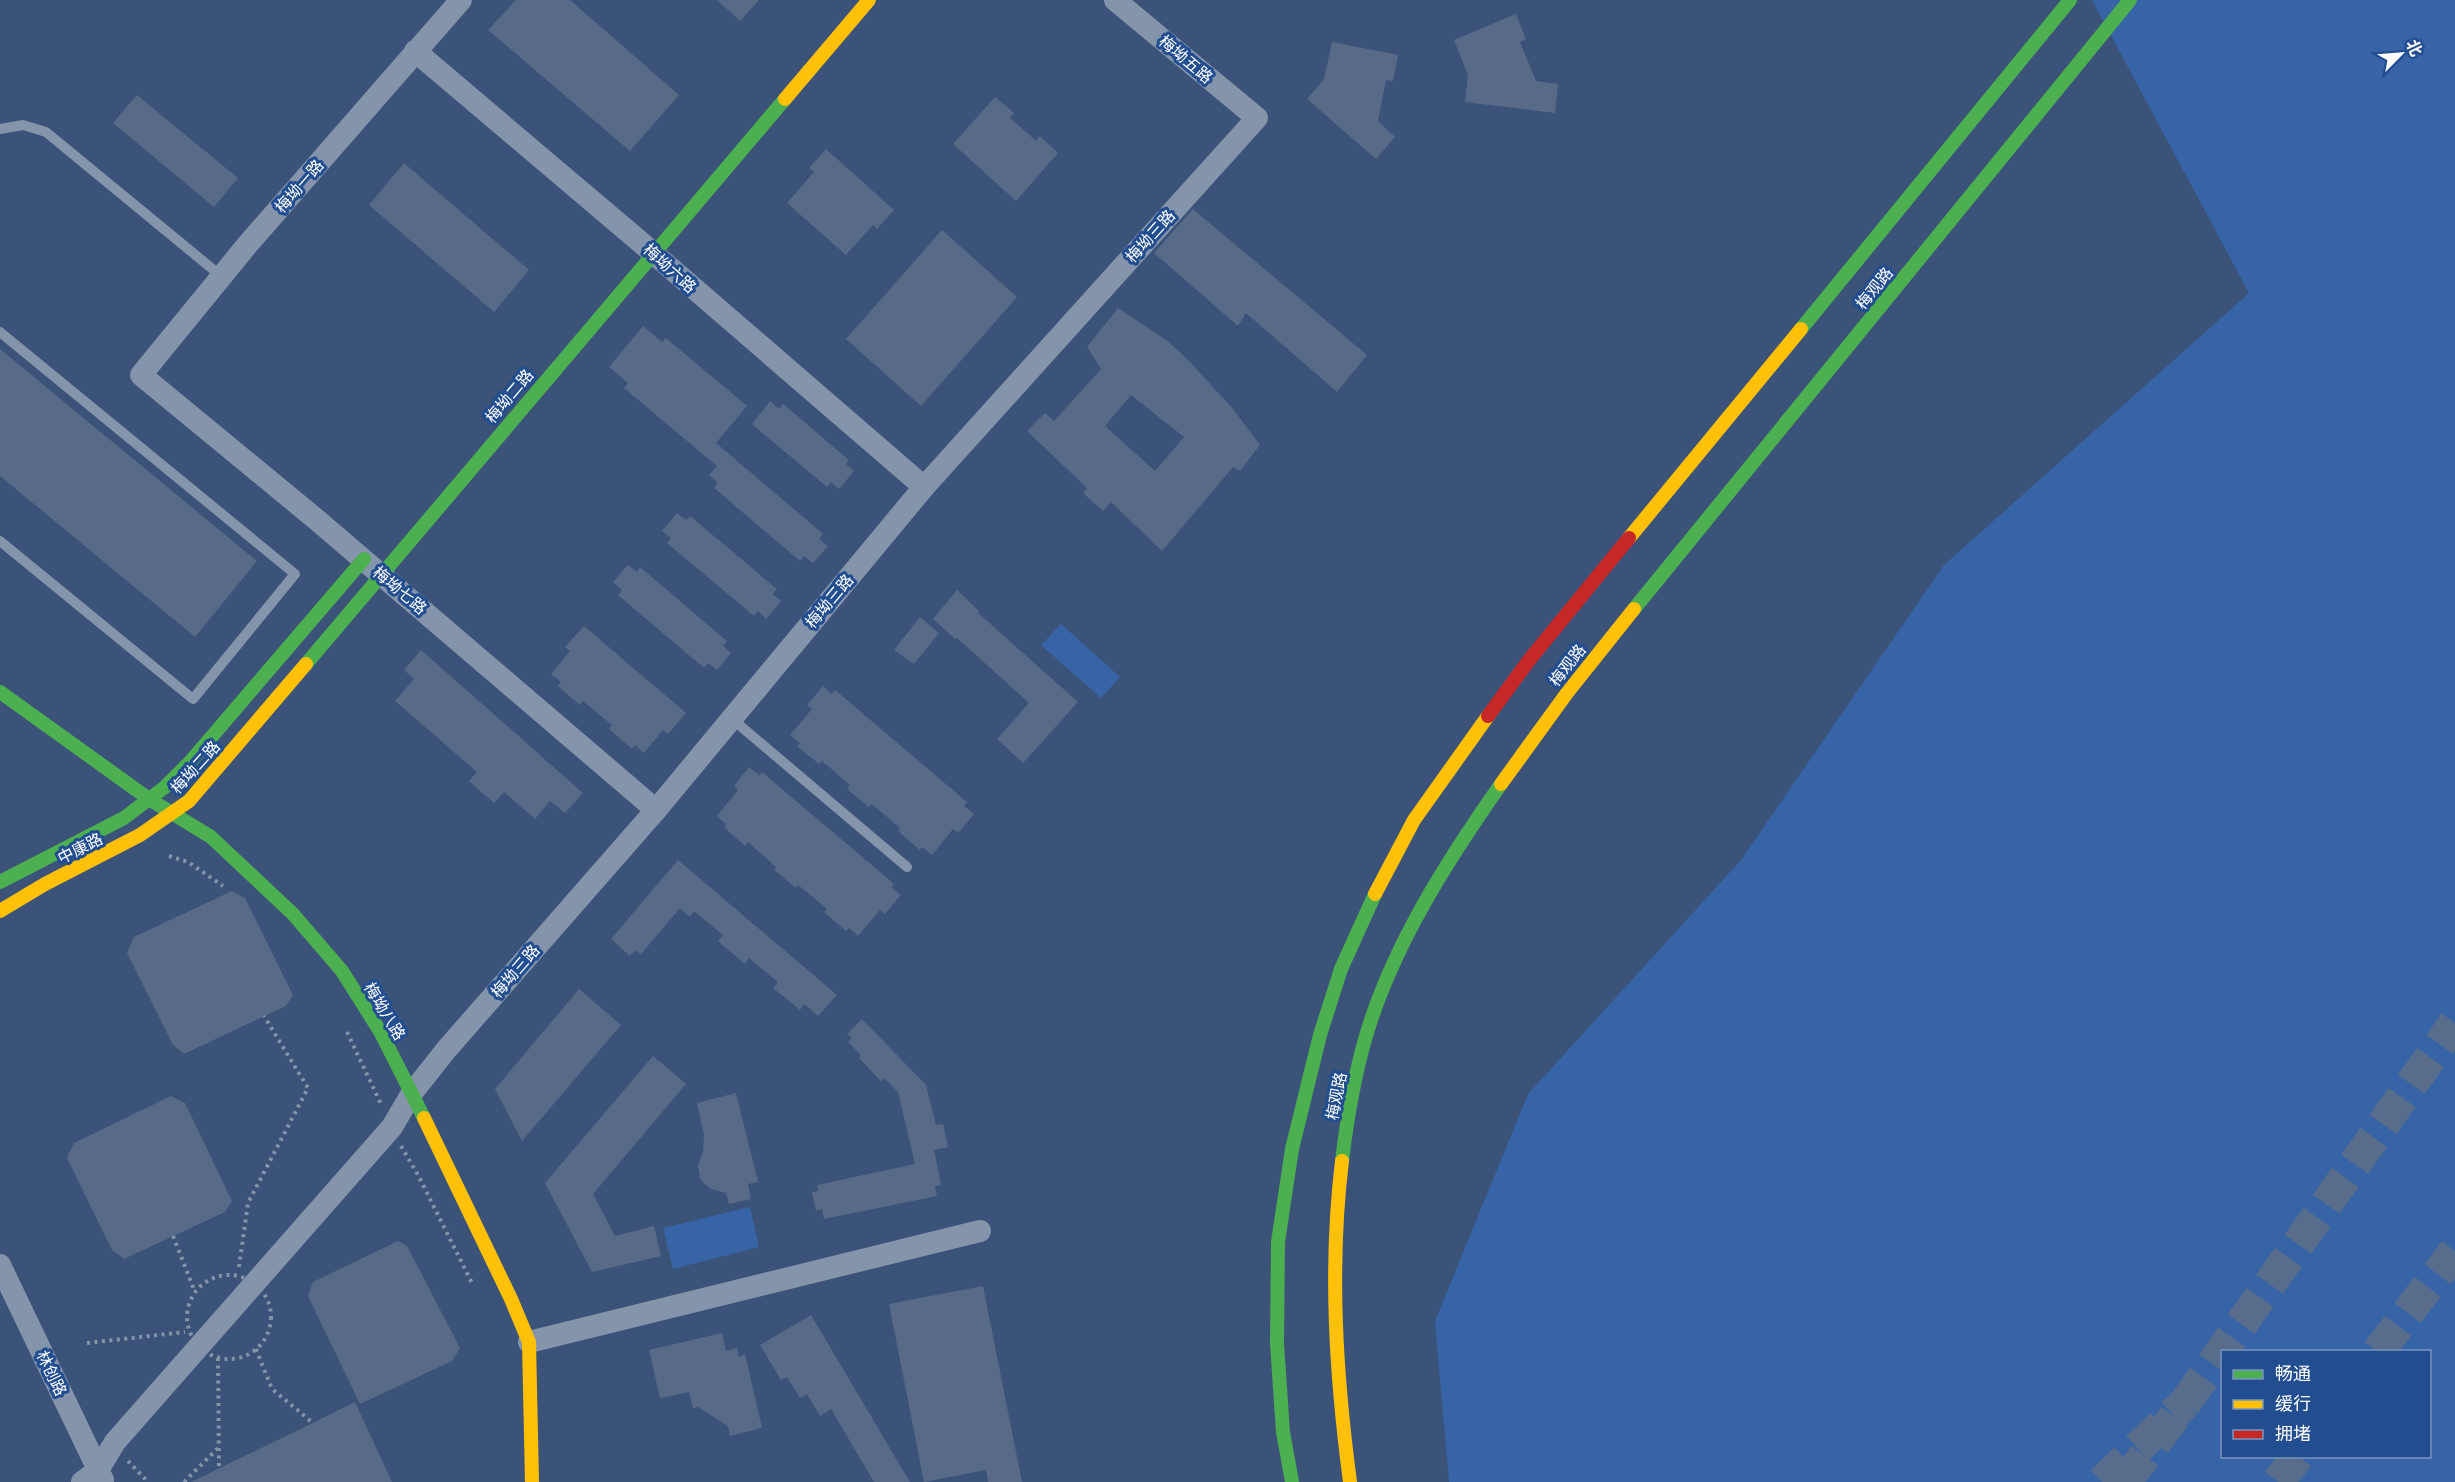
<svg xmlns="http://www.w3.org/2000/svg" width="2455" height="1482" viewBox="0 0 2455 1482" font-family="'Asap Condensed','Noto Sans SC',sans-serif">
<rect width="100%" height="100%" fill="#3b5378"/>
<!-- green -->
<g fill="#3764a7" fill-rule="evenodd">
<path d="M2092,0h363v1482h-1006l-14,-161 93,-227 213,-234 203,-295 305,-272zM2222,1352h208v104h-208z"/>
<path d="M1061,624l59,53 -19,21 -60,-53z"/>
<path d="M750,1207l9,40 -86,22 -10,-41z"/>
</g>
<!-- building -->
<g fill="#576b88" fill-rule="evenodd">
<path d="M516,0h54l109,95 -49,56 -142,-121z"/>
<path d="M717,0h42l-19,21z"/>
<path d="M1516,14l10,25 -6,3 16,39 22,3 -3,29 -90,-11 3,-27 -14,-35z"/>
<path d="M1332,42l66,13 -5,26 -7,-1 -8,41 17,16 -19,22 -69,-60 17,-20z"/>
<path d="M137,95l101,83 -24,29 -101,-84z"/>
<path d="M995,97l19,16 -4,5 26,23 4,-5 18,17 -42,48 -63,-57z"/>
<path d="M826,149l68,61 -17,19 -4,-4 -27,30 -59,-52 27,-31 -5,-4z"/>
<path d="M404,163l125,107 -35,42 -125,-107z"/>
<path d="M1193,209l174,146 -30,37 -91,-79 -8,13 -84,-73z"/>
<path d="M942,230l75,67 -96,109 -75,-67z"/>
<path d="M1118,308l51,34 21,20 43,47 27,36 -20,26 -7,-4 -71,84 -51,-49 -8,9 -20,-18 4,-5 -60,-57 18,-18 9,8 47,-52 -14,-22zM1131,395l53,42 -29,34 -50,-45z"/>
<path d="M643,326l19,16 4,-4 81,68 -31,37 107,91 -4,5 9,7 -15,17 -9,-7 -4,5 -86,-73 4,-5 -9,-8 8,-9 -93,-78 4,-5 -19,-16z"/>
<path d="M0,349l257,212 -62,76 -195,-161z"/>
<path d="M770,401l9,8 4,-5 66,56 -3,4 8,7 -15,18 -8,-7 -4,5 -75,-63z"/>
<path d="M677,513l9,7 4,-4 87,73 -5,5 9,7 -15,18 -8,-8 -4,5 -87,-73 4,-5 -9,-7z"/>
<path d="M628,565l9,7 3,-5 87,74 -4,5 8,7 -14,17 -9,-7 -4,5 -86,-73 4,-5 -9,-8z"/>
<path d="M957,590l22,21 -1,2 100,89 -55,61 -26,-24 32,-36 -72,-65 -2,1 -22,-20z"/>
<path d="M920,617l19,16 -25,31 -20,-14z"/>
<path d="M584,626l102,87 -18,21 -5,-4 -19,23 -9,-8 -3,4 -23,-20 3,-4 -29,-24 -3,4 -22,-19 3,-4 -10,-8 19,-23 -5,-4z"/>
<path d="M421,650l162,143 -18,20 -15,-12 -15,18 -31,-27 -10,11 -25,-22 8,-9 -82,-71 19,-22 -10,-9z"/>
<path d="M823,686l9,8 3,-4 132,112 -3,4 10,8 -16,19 -5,-4 -21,26 -10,-8 -2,3 -22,-19 2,-3 -28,-24 -3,3 -22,-18 3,-4 -28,-24 -3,3 -22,-18 3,-3 -10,-8 22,-26 -5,-4z"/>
<path d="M749,767l10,8 3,-3 132,112 -3,3 10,8 -16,19 -5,-4 -22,26 -9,-8 -3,3 -22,-19 3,-3 -29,-24 -2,3 -22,-18 2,-3 -28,-25 -3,4 -21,-19 2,-3 -9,-8 21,-26 -4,-4z"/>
<path d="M678,860l159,135 -19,21 -14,-12 -4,6 -27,-22 5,-6 -29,-24 -4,6 -27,-23 5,-6 -29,-24 -4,6 -10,-9 -39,46 -6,-4 -5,6 -19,-17z"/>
<path d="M232,891l13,7 48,97 -7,11 -102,48 -11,-9 -46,-92 7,-16z"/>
<path d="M579,989l42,36 -99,116 -27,-52z"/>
<path d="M862,1019l64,66 10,40 7,-1 5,23 -14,3 7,35 -6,1 2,10 -113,23 -2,-10 -6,2 -4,-19 6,-1 -1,-6 98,-21 -17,-72 -14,-14 -3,3 -22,-23 2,-3 -13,-13 4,-4 -5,-4z"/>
<path d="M653,1056l33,28 -93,110 22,42 39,-10 7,30 -69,16 -47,-89z"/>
<path d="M736,1093l22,89 -10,2 3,15 -22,5 -3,-11 -15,-4 -11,-10 -2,-14 5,-13 1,-17 -7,-32z"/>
<path d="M171,1096l14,7 47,98 -7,11 -101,47 -12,-9 -45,-92 7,-15z"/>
<path d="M398,1241l9,5 53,102 -8,13 -92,43 -52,-108 5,-14z"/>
<path d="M983,1286l39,196h-34l-2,-12 -62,12 -35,-178z"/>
<path d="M811,1315l99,167h-36l-43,-73 -11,7 -13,-22 -7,4 -13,-21 -6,3 -21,-35z"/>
<path d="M722,1333l4,18 11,-3 2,9 6,-3 17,74 -32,8 -2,-10 -30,-19 -5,1 -4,-16 -29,6 -11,-48z"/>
<path d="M355,1402l37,80h-201l122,-59z"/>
</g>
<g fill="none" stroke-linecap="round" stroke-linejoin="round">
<!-- primary-tunnel -->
<g stroke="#586d8c" stroke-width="33" stroke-dasharray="33 16" stroke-linecap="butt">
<path d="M2378,1352l77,-101"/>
<path d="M2125,1482l60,-79 270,-380"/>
<path d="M2278,1482l20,-26"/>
</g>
<!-- highway-tunnel -->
<path stroke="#586d8c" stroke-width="33" stroke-dasharray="33 16" stroke-linecap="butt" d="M2102,1482l83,-79"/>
<!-- path -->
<g stroke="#8494ab" stroke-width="4" stroke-dasharray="3 4.5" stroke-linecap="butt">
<path d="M169,856l19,6 35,24"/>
<path d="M347,1032l34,72"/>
<path d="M401,1146l17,29 54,108"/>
<path d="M173,1236l22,56"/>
<path d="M239,1267l9,-64 60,-115 -44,-72"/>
<path d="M87,1343l98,-11"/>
<path d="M256,1349l16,40 41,34"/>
<path d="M218,1358l1,110"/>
<path d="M128,1461l20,21"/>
<path d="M184,1482l35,-35"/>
</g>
<!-- lane -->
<g stroke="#8494ab" stroke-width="10">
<path d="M0,129l23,-4 23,7 175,144"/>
<path d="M0,332l295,242 -102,125 -193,-158"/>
<path d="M731,718l176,149"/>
</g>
<!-- street -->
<g stroke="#8494ab" stroke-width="22">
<path d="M461,0l-213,244 -107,131 176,145 339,290"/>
<path d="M415,51l223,189 286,247"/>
<path d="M0,1265l103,215"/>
<path d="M529,1342l451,-111"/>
<path d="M82,1482l16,-12 17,-28 277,-315 20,-34 34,-43 210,-240 268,-323 333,-369 -142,-118"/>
</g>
<!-- fast -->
<g stroke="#4caf50" stroke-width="14">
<path d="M1801,329l269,-329"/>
<path d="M1634,609l496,-609"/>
<path d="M306,664l479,-565"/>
<path d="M0,692l149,107 62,38 82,77 49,57 39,62 43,85"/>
<path d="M0,882l124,-64 41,-31 25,-25 174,-203"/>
<path d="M1342,1161c5,-42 12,-84 24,-125 27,-91 81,-175 135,-252"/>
<path d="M1292,1482l-9,-50 -6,-88 1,-102 14,-93 28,-114 21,-66 34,-75"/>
</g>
<!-- slow -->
<g stroke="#ffc107" stroke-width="14">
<path d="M785,99l84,-99"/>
<path d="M1629,538l172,-209"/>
<path d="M1501,784l66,-91 67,-84"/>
<path d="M1375,894l39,-74 74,-104"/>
<path d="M0,911l45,-27 95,-49 49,-34 117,-137"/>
<path d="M424,1118l87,181 18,43 3,140"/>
<path d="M1342,1161c-13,107 -6,215 8,321"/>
</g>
<!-- jam -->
<path stroke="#c62828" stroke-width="14" d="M1488,716l42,-57 99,-121"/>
<!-- path-bridge -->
<circle stroke="#8494ab" stroke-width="4" stroke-dasharray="3 4.5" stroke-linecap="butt" cx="229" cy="1317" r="42"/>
</g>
<g text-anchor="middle" stroke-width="6" stroke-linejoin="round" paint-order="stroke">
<!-- street labels -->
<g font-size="16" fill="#fff" stroke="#224e91">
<text transform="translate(1186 59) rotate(40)" y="6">梅坳五路</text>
<text transform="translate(299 186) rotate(-49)" y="6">梅坳一路</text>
<text transform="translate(1150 236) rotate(-48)" y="6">梅坳三路</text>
<text transform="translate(670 268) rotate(42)" y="6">梅坳六路</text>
<text transform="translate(1874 288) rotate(-51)" y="6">梅观路</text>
<text transform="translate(509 396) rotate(-50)" y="6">梅坳二路</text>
<text transform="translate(400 590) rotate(40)" y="6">梅坳七路</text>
<text transform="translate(829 601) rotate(-50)" y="6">梅坳三路</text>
<text transform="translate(1567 665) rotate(-52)" y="6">梅观路</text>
<text transform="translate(195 767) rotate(-48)" y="6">梅坳二路</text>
<text transform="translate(80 848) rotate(-27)" y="6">中康路</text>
<text transform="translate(515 971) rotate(-49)" y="6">梅坳三路</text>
<text transform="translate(385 1011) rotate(59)" y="6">梅坳八路</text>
<text transform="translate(1336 1096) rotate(-79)" y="6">梅观路</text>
<text transform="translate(52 1373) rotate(64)" y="6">林创路</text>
</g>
</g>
<!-- legend -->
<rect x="2221" y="1350" width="210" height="108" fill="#224e91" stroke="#7a95bd" stroke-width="1.5"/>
<rect x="2233" y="1370" width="30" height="9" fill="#4caf50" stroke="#7a95bd" stroke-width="1.5"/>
<text x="2275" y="1380" font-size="18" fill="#ffffff">畅通</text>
<rect x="2233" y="1400" width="30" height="9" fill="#ffc107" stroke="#7a95bd" stroke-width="1.5"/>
<text x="2275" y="1410" font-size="18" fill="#ffffff">缓行</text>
<rect x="2233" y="1430" width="30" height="9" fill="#c62828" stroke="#7a95bd" stroke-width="1.5"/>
<text x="2275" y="1440" font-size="18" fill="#ffffff">拥堵</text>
<!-- north arrow -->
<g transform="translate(2401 54) rotate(65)" stroke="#224e91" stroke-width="4.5" paint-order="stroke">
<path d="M0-4.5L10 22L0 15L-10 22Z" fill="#ffffff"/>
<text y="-9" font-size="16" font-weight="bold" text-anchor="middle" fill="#ffffff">北</text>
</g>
</svg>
